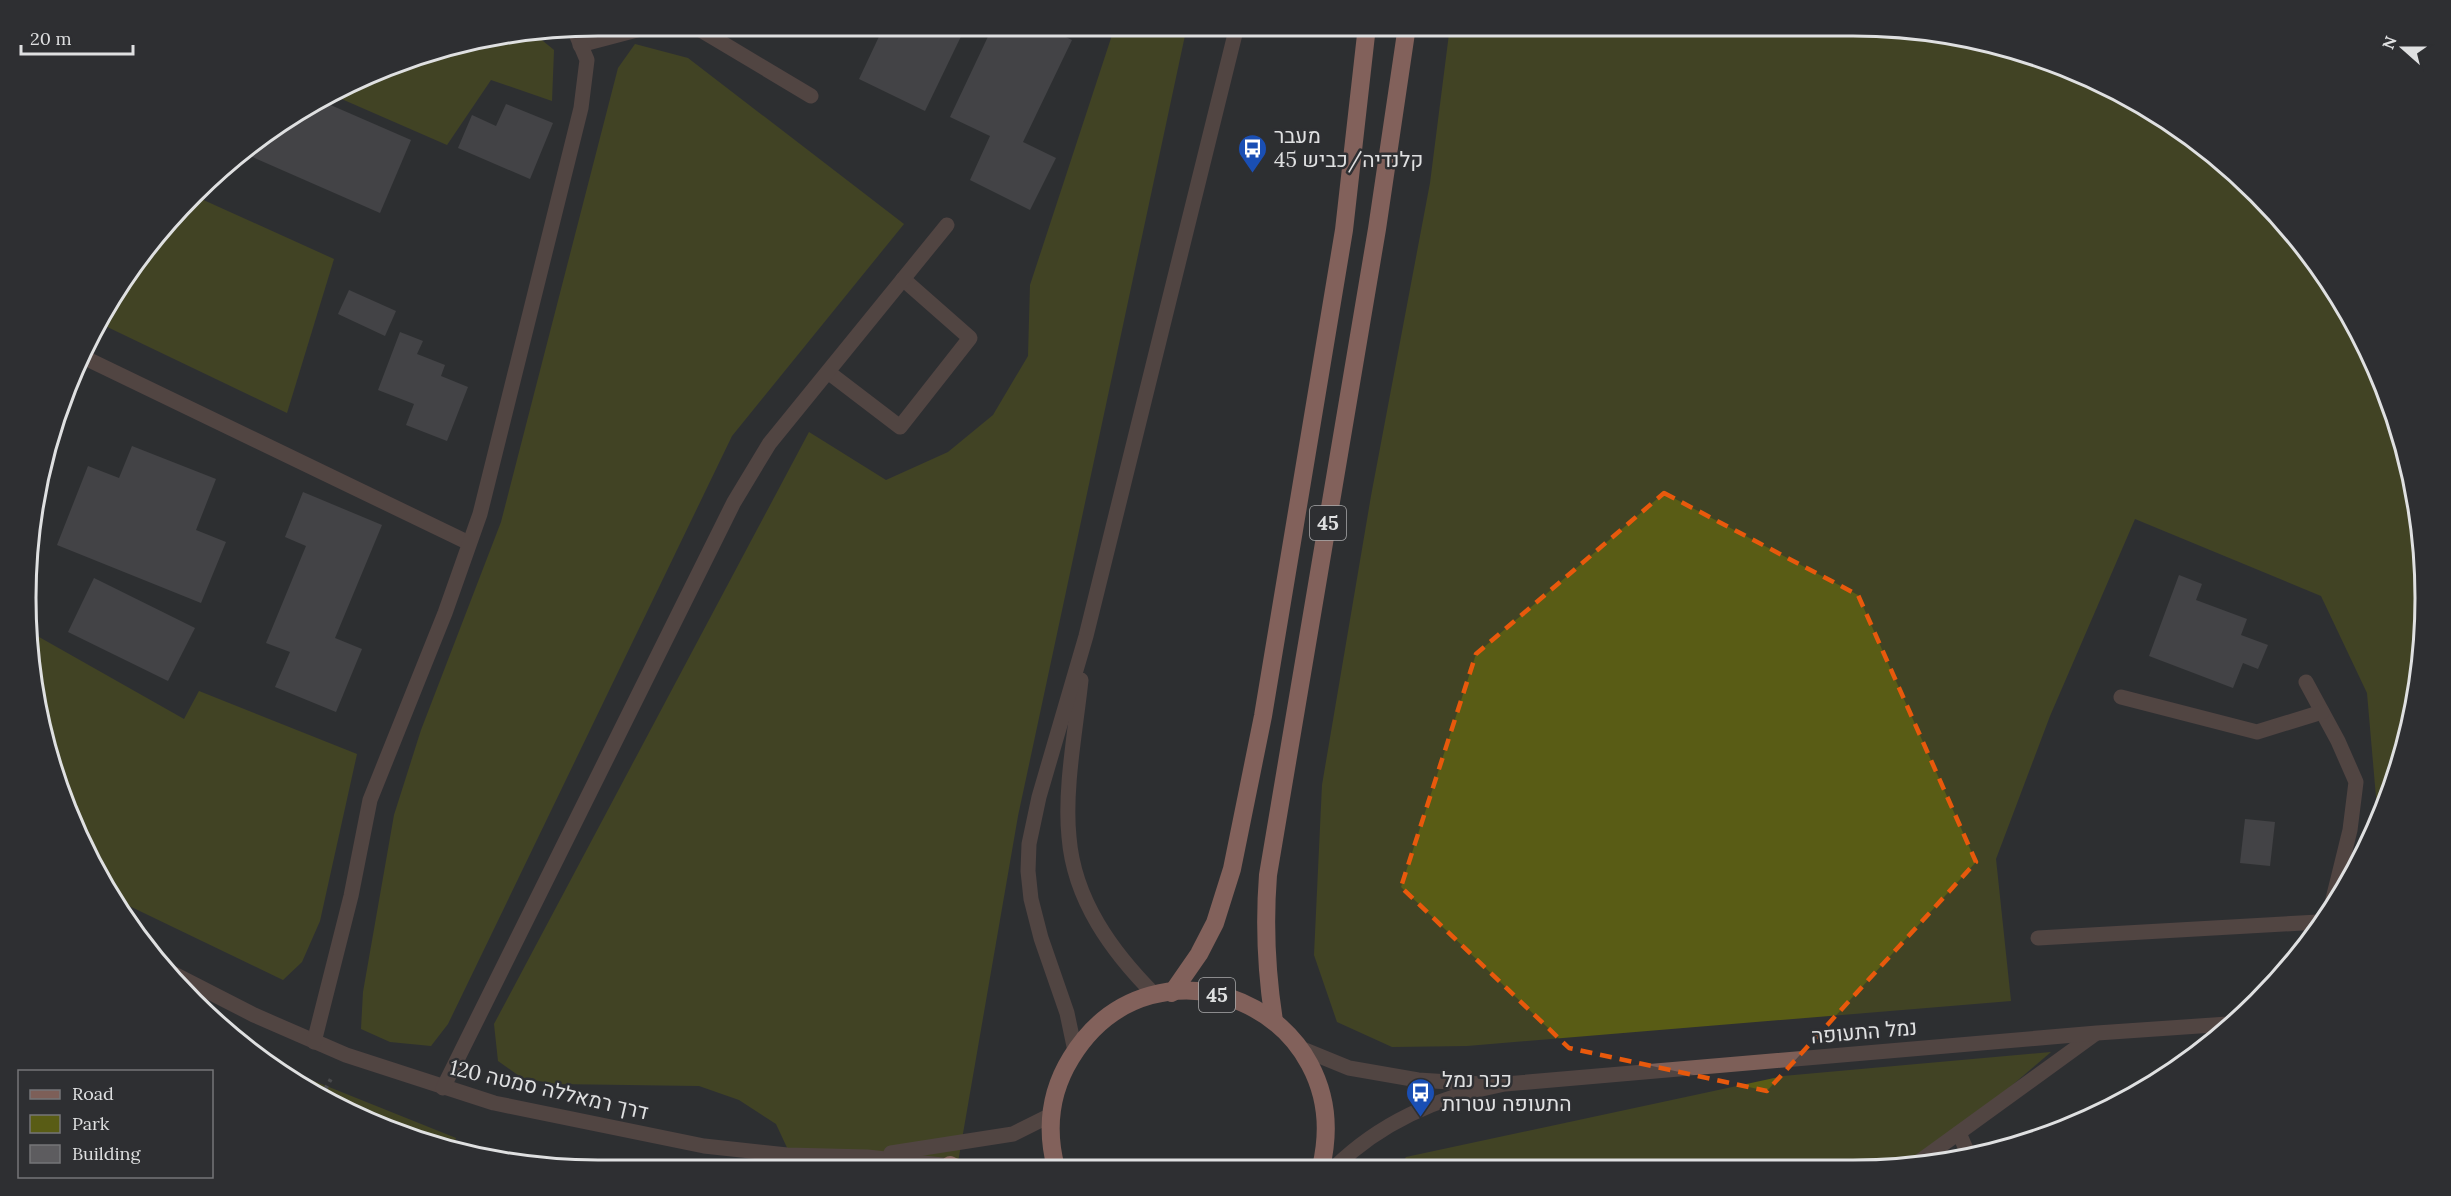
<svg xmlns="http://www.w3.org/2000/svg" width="2451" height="1196" viewBox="0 0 2451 1196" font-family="Lora,Heebo,serif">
<rect width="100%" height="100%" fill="#2e2f32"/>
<!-- green -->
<g fill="#595c15">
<path d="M1115,26h72l-169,790 -61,352 -160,1 -21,-45 -37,-24 -40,-14 -143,-2 -34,-6 -24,-17 -4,-37 315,-592 77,48 62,-28 45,-37 35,-59 2,-71z"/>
<path d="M1450,26l440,1 111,18 105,39 95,60 82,76 66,91 46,103 26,109 3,112 -18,111 -28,74 -11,-127 -46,-97 -186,-77 -85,197 -54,143 15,142 -544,45 -75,1 -55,-25 -23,-67 8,-170 49,-289 59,-313z"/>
<path d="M537,36l17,14 -2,51 -61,-21 -44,65 -110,-48 77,-41z"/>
<path d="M635,44l53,14 216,166 -172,212 -284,588 -17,22 -41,-4 -29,-13 2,-37 31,-177 27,-85 80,-208 117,-454z"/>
<path d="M199,198l135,61 -47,154 -188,-90 23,-43z"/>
<path d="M32,633l152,86 15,-28 158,63 -37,167 -18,41 -19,18 -162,-78 -37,-51 -54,-179z"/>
<path d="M2051,1052l-133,114 -519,1 7,-10 377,-81z"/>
<path d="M289,1071l167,67 -5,13 -106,-39z"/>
</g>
<!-- building -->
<g fill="#5d5c5f">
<path d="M884,26h82l-41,85 -66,-32z"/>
<path d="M993,26h50l29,14 -49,102 33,16 -26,52 -60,-30 20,-44 -40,-19z"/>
<path d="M326,103l85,37 -31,73 -139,-61 8,-8z"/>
<path d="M506,104l47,19 -23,56 -72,-31 14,-33 24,11z"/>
<path d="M349,290l47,21 -11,25 -47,-22z"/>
<path d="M400,332l23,9 -6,13 28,11 -4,11 27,11 -21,54 -41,-16 8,-21 -36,-14z"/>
<path d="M132,446l84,33 -20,51 30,12 -25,61 -144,-58 31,-79 31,12z"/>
<path d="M303,492l79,33 -47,113 27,11 -26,63 -61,-25 15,-35 -24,-9 40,-97 -21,-9z"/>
<path d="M2179,575l23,9 -6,16 51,19 -6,16 27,10 -10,24 -15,-6 -10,25 -84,-32z"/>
<path d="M94,578l101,50 -27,53 -100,-49z"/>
<path d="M2245,819l30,3 -5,44 -30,-3z"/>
</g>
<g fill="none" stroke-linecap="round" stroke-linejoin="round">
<!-- path -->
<path stroke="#6b6c6e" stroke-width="4" stroke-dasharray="3 4.5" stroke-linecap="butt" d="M322,1095l10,-18"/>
<!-- minor -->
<g stroke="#7d5f58" stroke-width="15">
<path d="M678,26l21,3 112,67"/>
<path d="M580,45l72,-19"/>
<path d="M81,356l388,187"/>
<path d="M828,372l72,55 70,-89 -67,-59"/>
<path d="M1081,680c-5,48 -17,109 -12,157 5,63 43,115 86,158"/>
<path d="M2306,682l32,59 18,41 -6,48 -18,73"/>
<path d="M2121,697l136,35 65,-20"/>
<path d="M2038,938l281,-16"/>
<path d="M172,973l82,42 92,40 148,48 210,43 83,9 80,2 103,11"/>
<path d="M314,1042l37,-146 19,-96 75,-187 35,-99 101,-406 6,-48 -13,-31"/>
<path d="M1300,1048l49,20 69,12 63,4"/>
<path d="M1075,1051l-8,-38 -26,-75 -10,-39 -3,-28 1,-27 10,-47 47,-161 151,-610"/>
<path d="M443,1088l291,-586 35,-58 178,-219"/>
<path d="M1959,1133l10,23"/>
<path d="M891,1153l122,-19 38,-19"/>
<path d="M1913,1166l182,-132"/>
<path d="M1335,1167c47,-46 106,-71 170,-83l592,-51 131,-9"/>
</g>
<!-- highway -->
<g stroke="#e89e8e" stroke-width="18">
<path d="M1172,993l27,-39 16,-31 17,-54 31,-153 81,-486 23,-204"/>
<path d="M1274,1021c-8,-51 -10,-95 -6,-146l109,-646 30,-203"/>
<path d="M950,1165l6,3"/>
<path d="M1056,1168c-10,-38 -6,-76 15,-110 83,-136 288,-49 250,109"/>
</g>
</g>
<!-- marked area -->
<path d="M0 0H2451V1196H0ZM1664,493l194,102 118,267 -209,229 -198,-43 -168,-161 75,-233z" fill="#2e2f32" fill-opacity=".55" fill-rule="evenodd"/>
<path fill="none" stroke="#e8590c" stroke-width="4.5" stroke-dasharray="12 8" stroke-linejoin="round" d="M1664,493l194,102 118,267 -209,229 -198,-43 -168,-161 75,-233z"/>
<!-- icons -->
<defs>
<symbol id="bus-pin" viewBox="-11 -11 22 30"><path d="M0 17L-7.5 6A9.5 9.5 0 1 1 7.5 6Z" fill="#1a4fb4" stroke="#2e2f32"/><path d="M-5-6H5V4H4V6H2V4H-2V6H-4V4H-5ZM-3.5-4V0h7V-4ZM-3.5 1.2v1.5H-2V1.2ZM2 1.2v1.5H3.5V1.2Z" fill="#fff"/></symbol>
</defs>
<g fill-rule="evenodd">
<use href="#bus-pin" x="1236" y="132" width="33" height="45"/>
<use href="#bus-pin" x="1404" y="1076" width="33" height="45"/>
</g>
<g text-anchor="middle" stroke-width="5" stroke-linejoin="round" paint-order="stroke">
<!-- shield labels -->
<g fill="#2e2f32" stroke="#aaabac" stroke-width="1.5">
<rect x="1310" y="506" width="36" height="34" rx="4.5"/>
<rect x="1199" y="978" width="36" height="34" rx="4.5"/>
</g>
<g font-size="20" font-weight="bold" fill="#dfe0e1">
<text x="1328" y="530">45</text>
<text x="1217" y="1002">45</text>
</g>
<!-- poi labels -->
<g font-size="21" fill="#dfe0e1" stroke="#2e2f32" text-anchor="start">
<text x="1274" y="143">מעבר<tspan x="1274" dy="24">קלנדיה/כביש 45</tspan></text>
<text x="1442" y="1087">ככר נמל<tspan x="1442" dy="24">התעופה עטרות</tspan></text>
</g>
<!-- street labels -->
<g font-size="21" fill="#dfe0e1" stroke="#2e2f32">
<text transform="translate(1864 1032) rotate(-5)" y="7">נמל התעופה</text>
<text transform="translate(549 1090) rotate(13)" y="7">דרך רמאללה סמטה 120</text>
</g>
</g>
<!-- crop -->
<path d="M0 0H2451V1196H0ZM598 36H1853A562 562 0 0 1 2415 598V598A562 562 0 0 1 1853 1160H598A562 562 0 0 1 36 598V598A562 562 0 0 1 598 36Z" fill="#2e2f32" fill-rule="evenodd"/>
<path fill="none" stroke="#dfe0e1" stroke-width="3" d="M598 36H1853A562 562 0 0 1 2415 598V598A562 562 0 0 1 1853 1160H598A562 562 0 0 1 36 598V598A562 562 0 0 1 598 36Z"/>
<!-- legend -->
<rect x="18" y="1070" width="195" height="108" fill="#2e2f32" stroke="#757678" stroke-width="1.5"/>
<rect x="30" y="1090" width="30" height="9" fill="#7d5f58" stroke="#757678" stroke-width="1.5"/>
<text x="72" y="1100" font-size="18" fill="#dfe0e1">Road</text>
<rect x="30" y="1115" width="30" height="18" fill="#595c15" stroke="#757678" stroke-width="1.5"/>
<text x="72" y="1130" font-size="18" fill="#dfe0e1">Park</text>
<rect x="30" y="1145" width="30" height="18" fill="#5d5c5f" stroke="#757678" stroke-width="1.5"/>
<text x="72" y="1160" font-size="18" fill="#dfe0e1">Building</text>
<!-- north arrow -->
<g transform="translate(2403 48) rotate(291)" stroke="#2e2f32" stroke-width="4.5" paint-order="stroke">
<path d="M0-4.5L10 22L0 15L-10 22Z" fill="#dfe0e1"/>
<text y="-9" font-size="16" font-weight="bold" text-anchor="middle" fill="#dfe0e1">N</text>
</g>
<!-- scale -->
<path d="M21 45v9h112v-9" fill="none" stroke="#dfe0e1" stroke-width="3"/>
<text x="30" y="45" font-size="18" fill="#dfe0e1" stroke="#2e2f32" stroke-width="4.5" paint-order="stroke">20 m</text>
</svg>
